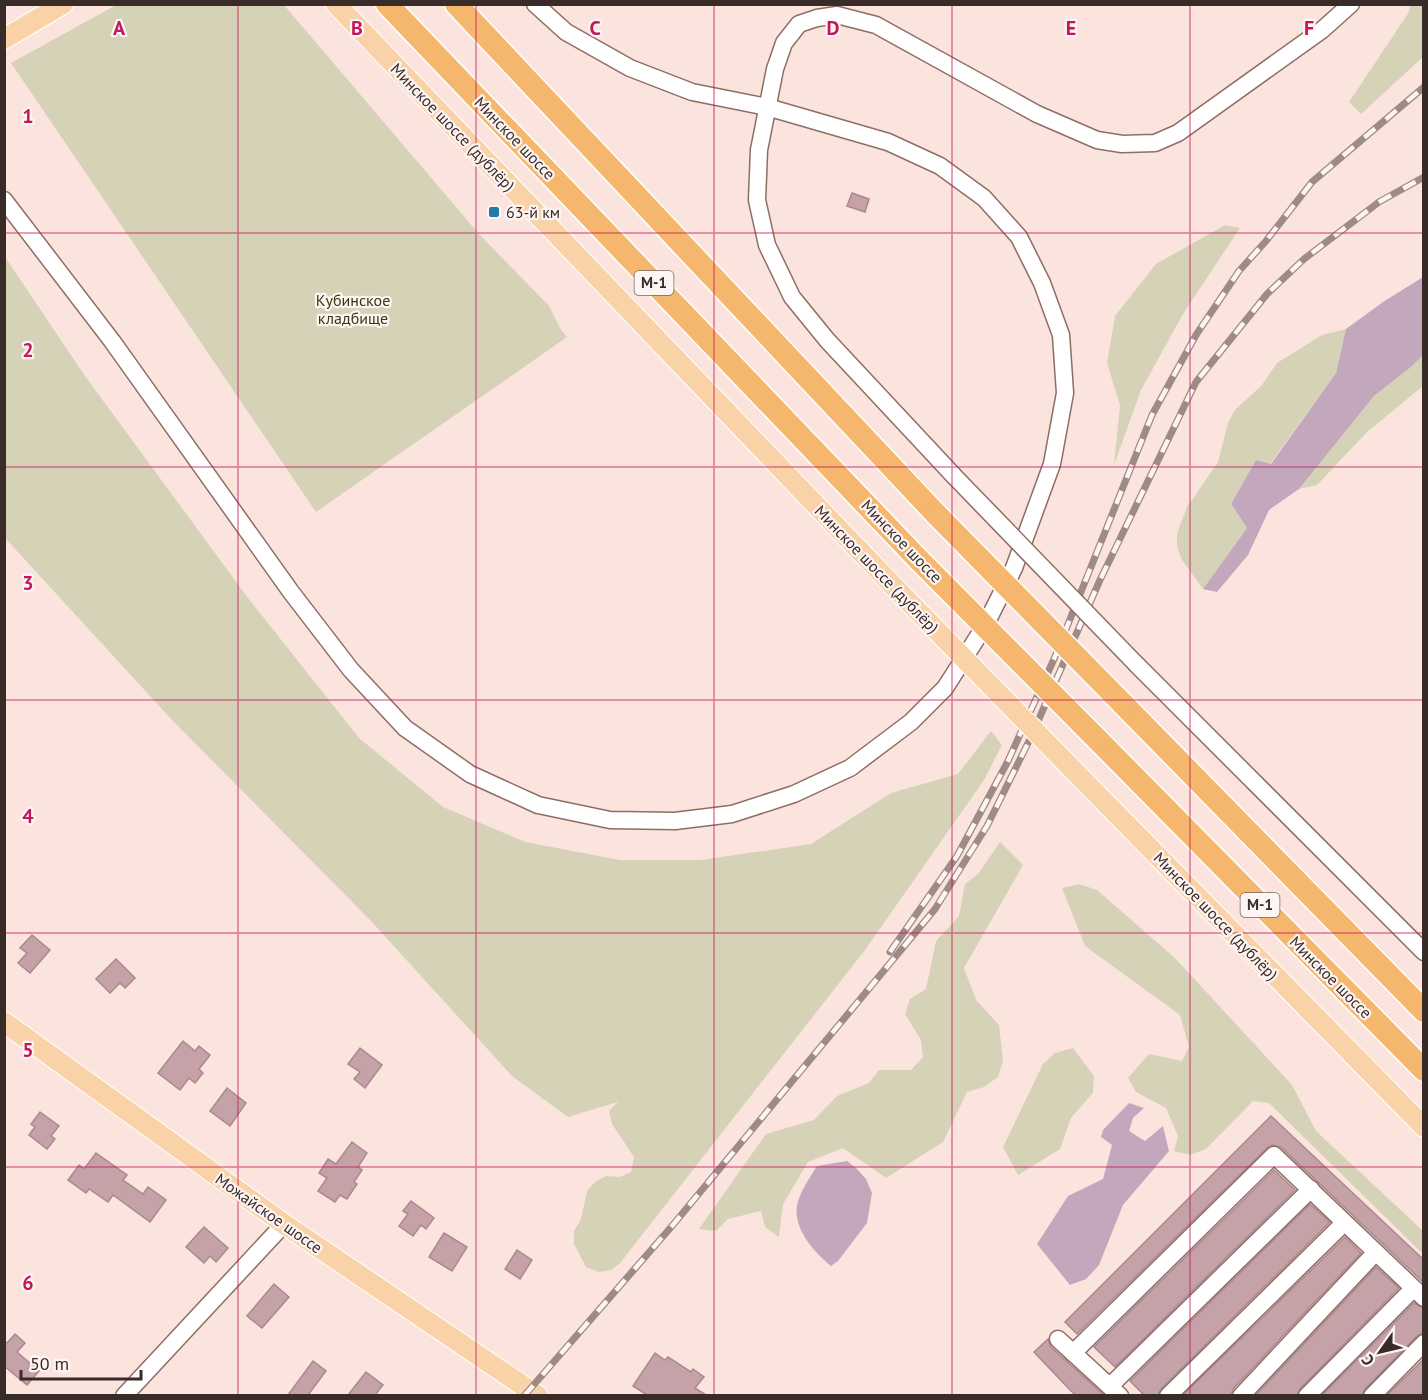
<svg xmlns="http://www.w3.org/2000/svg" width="1428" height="1400" viewBox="0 0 1428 1400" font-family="'PT Sans',sans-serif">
<rect width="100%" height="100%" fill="#fbe4dd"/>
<!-- green -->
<g fill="#d6d2b7">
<path d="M118,4l166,1 195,229 70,72 12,24 6,7 -251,175 -305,-449z"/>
<path d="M1410,5h13v52l-62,57 -12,-12 60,-90z"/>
<path d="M1225,225l15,3 -57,86 -42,76 -27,75 6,-60 -13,-42 8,-47 41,-52z"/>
<path d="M5,257l80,119 163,222 111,140 84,69 82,35 95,18h81l110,-16 80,-51 67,-19 33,-43 11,14 -18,35 -119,170 -245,313 -9,7 -12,2 -13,-5 -12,-23v-13l7,-12 6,-28 8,-9 11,-6 14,1 11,-5 3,-15 -22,-33 -3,-13 9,-9 -50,15 -56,-41 -141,-155 -199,-201 -167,-182z"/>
<path d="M1346,329l-10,44 -66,91 -14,-4 -25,44 16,24 -44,61 -21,-29 -5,-13v-14l10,-26 31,-45 10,-39 7,-13 27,-25 15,-22 45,-28z"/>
<path d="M1423,355v31l-56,46 -50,53 -18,4 75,-93 37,-29z"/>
<path d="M1000,842l23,23 -59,103 12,32 23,25 4,36 -5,16 -14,10 -17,5 -24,50 -57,36 -43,-30 -35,14 -25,42 -4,33 -14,-10 -4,-16 -33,8 -12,12 -17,-2 67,-95 48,-14 23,-24 32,-13 10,-13h32l12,-13 -2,-17 -16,-26 5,-15 16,-10 10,-48 23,-25 6,-32 13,-10z"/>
<path d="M1079,884l18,6 78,68 117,127 24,46 107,100v23l-154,-151 -16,-2 -47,48 -16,6 -16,-4 4,-15 -12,-28 -30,-16 -8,-14 21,-24 33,7 7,-14 -9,-32 -95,-69 -23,-58z"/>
<path d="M1073,1048l21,28 -1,17 -22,25 -11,31 -42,26 -15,-28 40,-83 12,-11z"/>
</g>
<!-- water -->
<g fill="#c3a8bd">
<path d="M1423,277v78l-12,12 -37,29 -75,93 -30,21 -21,45 -31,37 -14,-3 44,-61 -16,-24 25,-44 15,4 65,-91 10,-44 37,-27z"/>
<path d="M1129,1103l15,5 -11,10 -4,13 16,10 18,-15 6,25 -46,54 -24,60 -13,14 -16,6 -33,-41 31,-48 35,-17 9,-34 -11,-8 2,-7z"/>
<path d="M847,1161l9,7 10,11 6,14 -5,30 -29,38 -7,5c-17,-14 -38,-37 -34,-61 3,-13 13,-28 20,-39z"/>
</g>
<!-- building -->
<g fill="#c5a2a8" stroke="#ab888e" stroke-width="1.5">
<path d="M852,193l17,6 -4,13 -18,-6z"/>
<path d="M32,935l18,15 -20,23 -12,-10 9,-10 -7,-5z"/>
<path d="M116,959l19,19 -10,10 -5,-5 -10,10 -14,-14z"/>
<path d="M183,1041l12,10 4,-5 11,9 -11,14 4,4 -8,10 -6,-5 -9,12 -22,-17z"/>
<path d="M360,1048l22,17 -17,23 -11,-9 6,-7 -12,-8z"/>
<path d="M227,1088l19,15 -16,23 -20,-15z"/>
<path d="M40,1112l19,14 -8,10 4,3 -8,10 -18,-14 6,-8 -4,-3z"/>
<path d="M1271,1116l153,144v23l-143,-136 -9,-2 -5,3 -190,186 -12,-12z"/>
<path d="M352,1142l15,11 -9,14 4,3 -8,12 3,2 -10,15 -7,-4 -5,7 -17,-11 9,-13 -8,-5 9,-14 8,5z"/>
<path d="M96,1153l31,22 -4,5 20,14 5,-7 18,13 -16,22 -37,-27 -5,7 -19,-13 -3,4 -18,-13 11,-15 5,4z"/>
<path d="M1274,1170l21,20 -180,177 -21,-20z"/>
<path d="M411,1201l23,17 -8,11 -5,-4 -8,11 -14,-10 9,-12 -5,-3z"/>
<path d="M1310,1204l20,18 -169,167 -3,6h-14l-14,-14z"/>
<path d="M204,1227l24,21 -12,14 -6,-6 -6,7 -18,-16z"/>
<path d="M444,1233l23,14 -15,24 -23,-14z"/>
<path d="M1345,1237l16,16 -128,136 -2,6h-48z"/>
<path d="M517,1250l15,10 -12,19 -15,-10z"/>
<path d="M1376,1267l23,21 -99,101 -3,6h-41z"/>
<path d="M274,1284l15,13 -27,31 -15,-12z"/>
<path d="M1414,1303l10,5v25l-7,3 -52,53 -3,6h-40z"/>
<path d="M15,1334l10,9 -8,9 22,19 -12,14 -23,-19v-25l3,2z"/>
<path d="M1048,1339l3,8 53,48h-28l-5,-4 -37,-39z"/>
<path d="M655,1353l10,7 3,-3 23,15 2,-3 11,8 -9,11 11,7h-59l-14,-9z"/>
<path d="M1424,1359v36h-37z"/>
<path d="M313,1361l13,10 -18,24h-20z"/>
<path d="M366,1372l17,13 -8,10h-27z"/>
</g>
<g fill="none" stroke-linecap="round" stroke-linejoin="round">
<defs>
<g id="minor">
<path d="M4,200l108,141 179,251 60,78 54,58 65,46 68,31 72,15 65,1 57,-7 62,-20 56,-26 61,-46 34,-34 41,-64 28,-56 38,-104 13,-71 -4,-58 -19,-52 -23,-46 -35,-39 -44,-32 -52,-24 -121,-35 -75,-15 -62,-24 -64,-36 -31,-28"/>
<path d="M954,476l-127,-136 -35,-43 -25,-52 -10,-45 2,-50 16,-81 9,-26 15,-19 18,-6 20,-3 39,10 161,89 60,26 25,4 33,-1 23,-10 144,-103 29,-26"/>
<path d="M1137,665l287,287"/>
<path d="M1058,1339l62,57"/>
<path d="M1073,1353l201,-198 150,143"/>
<path d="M1110,1386l201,-197"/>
<path d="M124,1396l160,-172"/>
<path d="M1168,1396l176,-173"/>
<path d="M1241,1396l134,-143"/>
<path d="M1307,1396l106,-107"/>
<path d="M1372,1396l52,-53"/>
</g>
<g id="major">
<path d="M336,4l566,591"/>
<path d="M4,39l59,-35"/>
<path d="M1083,780l341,347"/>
<path d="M4,1022l280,202 254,172"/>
</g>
<g id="highway">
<path d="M387,4l533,557"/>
<path d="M456,4l480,510"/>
<path d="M1122,703l302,308"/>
<path d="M1097,739l327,331"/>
</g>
</defs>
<!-- minor casing -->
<use href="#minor" stroke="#8e6e64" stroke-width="19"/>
<!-- major casing -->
<use href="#major" stroke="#fff" stroke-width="22"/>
<!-- highway casing -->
<use href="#highway" stroke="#fff" stroke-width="25"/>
<!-- minor -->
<use href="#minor" stroke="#fff" stroke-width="16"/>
<!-- major -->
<use href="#major" stroke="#f9d3a7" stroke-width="20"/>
<!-- highway -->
<use href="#highway" stroke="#f5b66d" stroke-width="22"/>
<defs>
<g id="rail">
<path d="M890,952l67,-96 51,-95 46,-102 98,-244 44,-80 43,-64 27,-30 46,-59 112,-95"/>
<path d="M524,1396l148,-170 263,-317 52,-83 44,-89 69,-157 96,-198 71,-88 37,-35 75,-57 45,-25"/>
</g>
</defs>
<!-- rail casing -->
<use href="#rail" stroke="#9e8b85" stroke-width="7"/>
<!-- rail -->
<use href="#rail" stroke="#fdf5f3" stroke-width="4.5" stroke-dasharray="14" stroke-linecap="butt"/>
<defs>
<path id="minor-bridge" d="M954,476l183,189"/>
<path id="major-bridge" d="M902,595l181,185"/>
<g id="highway-bridge">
<path d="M936,514l186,189"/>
<path d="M920,561l177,178"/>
</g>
</defs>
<!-- minor-bridge casing -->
<use href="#minor-bridge" stroke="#8e6e64" stroke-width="19" stroke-linecap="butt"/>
<!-- major-bridge casing -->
<use href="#major-bridge" stroke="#fff" stroke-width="22" stroke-linecap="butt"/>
<!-- highway-bridge casing -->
<use href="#highway-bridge" stroke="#fff" stroke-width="25" stroke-linecap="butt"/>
<!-- minor-bridge -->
<use href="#minor-bridge" stroke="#fff" stroke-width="16"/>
<!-- major-bridge -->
<use href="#major-bridge" stroke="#f9d3a7" stroke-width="20"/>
<!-- highway-bridge -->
<use href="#highway-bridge" stroke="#f5b66d" stroke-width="22"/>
</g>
<!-- grid -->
<path fill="none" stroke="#c2185b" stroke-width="1.5" stroke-opacity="0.55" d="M238,4v1392M476,4v1392M714,4v1392M952,4v1392M1190,4v1392M4,233h1420M4,467h1420M4,700h1420M4,933h1420M4,1167h1420"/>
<!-- markers -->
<rect fill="#2578a8" stroke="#fdf5f3" stroke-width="2" x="488" y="206" width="12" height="12" rx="3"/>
<g text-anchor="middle" stroke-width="4.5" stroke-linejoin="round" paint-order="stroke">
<!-- shield labels -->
<g fill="#fdf5f3" stroke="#746864" stroke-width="1.5">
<rect x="634.5" y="271" width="39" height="24" rx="4.5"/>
<rect x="1240.5" y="893" width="39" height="24" rx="4.5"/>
</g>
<g font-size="15" font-weight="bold" fill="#392b27">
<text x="654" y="288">М-1</text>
<text x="1260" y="910">М-1</text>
</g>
<!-- street labels -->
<g font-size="16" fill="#392b27" stroke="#fdf5f3">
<text transform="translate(453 127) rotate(46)" y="6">Минское шоссе (дублёр)</text>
<text transform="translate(515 138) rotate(46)" y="6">Минское шоссе</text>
<text transform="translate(902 541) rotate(46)" y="6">Минское шоссе</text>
<text transform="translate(877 569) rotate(46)" y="6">Минское шоссе (дублёр)</text>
<text transform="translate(1216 916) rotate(46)" y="6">Минское шоссе (дублёр)</text>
<text transform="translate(1331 977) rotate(45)" y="6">Минское шоссе</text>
<text transform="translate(269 1213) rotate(35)" y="6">Можайское шоссе</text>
</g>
<!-- poi labels -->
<g font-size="16" fill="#392b27" stroke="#fdf5f3" text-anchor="start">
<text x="506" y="218">63-й км</text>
</g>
<!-- park labels -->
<g font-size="16" fill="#3c360e" stroke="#fdf5f3">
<text x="353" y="306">Кубинское<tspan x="353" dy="18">кладбище</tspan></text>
</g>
</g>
<g font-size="20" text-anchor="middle" font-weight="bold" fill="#c2185b" stroke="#fdf5f3" stroke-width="4.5" stroke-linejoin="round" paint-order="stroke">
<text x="119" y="35">A</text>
<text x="357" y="35">B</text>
<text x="595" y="35">C</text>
<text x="833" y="35">D</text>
<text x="1071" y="35">E</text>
<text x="1309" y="35">F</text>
<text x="28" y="123">1</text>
<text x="28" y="357">2</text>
<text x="28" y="590">3</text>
<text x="28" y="823">4</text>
<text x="28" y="1057">5</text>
<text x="28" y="1290">6</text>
</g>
<!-- border -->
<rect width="1428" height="1400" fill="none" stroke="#392b27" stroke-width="12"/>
<!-- north arrow -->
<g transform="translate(1380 1352) rotate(236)" stroke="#fdf5f3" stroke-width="4.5" paint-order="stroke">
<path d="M0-4.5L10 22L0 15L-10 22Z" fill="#392b27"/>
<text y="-9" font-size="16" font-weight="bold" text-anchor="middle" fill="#392b27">С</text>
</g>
<!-- scale -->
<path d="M21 1370v9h120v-9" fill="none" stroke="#392b27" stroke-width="3"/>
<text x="30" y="1370" font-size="18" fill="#392b27" stroke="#fdf5f3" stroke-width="4.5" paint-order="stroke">50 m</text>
</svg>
